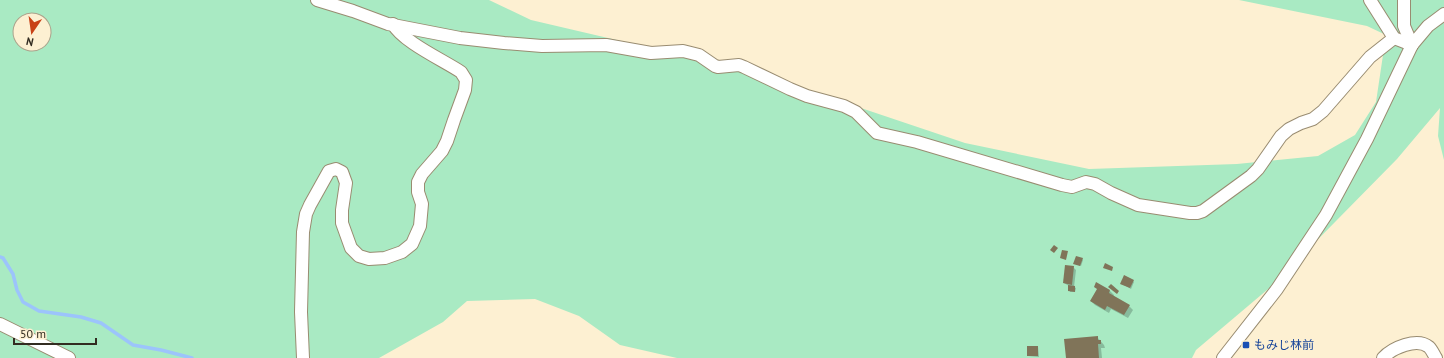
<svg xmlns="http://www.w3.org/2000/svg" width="1444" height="358" viewBox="0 0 1444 358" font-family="'PT Sans','Noto Sans JP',sans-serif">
<rect width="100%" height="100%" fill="#fdf0d2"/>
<!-- green -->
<path fill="#a9eac3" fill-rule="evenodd" d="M0,0h489l42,20 154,36 173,51 107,36 124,26 148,-5 81,-8 37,-21 21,-33 10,-67 -19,-9 -128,-26h205v160l-6,-24 2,-28 -43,51 -123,125 -78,66 -4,8h-515l-57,-13 -41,-29 -44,-17 -68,2 -24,21 -64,36h-379zM20,20h24v24h-24z"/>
<!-- shadow -->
<g fill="#0003">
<path d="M1082,259l1,1 -2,6 -5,-2z"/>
<path d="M1073,267l3,3 -2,17 2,1 -1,4h-5l-1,-6 -5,-3z"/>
<path d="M1133,281l1,1 -3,7 -9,-5z"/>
<path d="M1097,284l13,7 4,4 -1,2 16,9 4,4 -5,8 -17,-9 -2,4 -14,-8 -4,-4 7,-12z"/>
<path d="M1097,337l7,8 1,3h-4l1,10h-35z"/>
<path d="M1038,347l1,10 -11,-1z"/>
</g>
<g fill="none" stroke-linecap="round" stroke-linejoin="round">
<!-- stream -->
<path stroke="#9cc4fb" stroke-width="3.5" d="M0,257l3,1 10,16 4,16 6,12 16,9 42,6 20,6 32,22 28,5 31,8"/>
</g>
<!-- building -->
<g fill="#807459">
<path d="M1054,245l4,3 -4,5 -4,-3z"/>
<path d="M1062,250l6,1 -2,9 -6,-2z"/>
<path d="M1076,256l7,2 -3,8 -7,-2z"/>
<path d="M1105,263l8,4 -1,4 -9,-3z"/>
<path d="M1065,265l9,1 -2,19 -9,-2z"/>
<path d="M1124,275l10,5 -4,8 -10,-4z"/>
<path d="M1096,282l14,8 -1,3 21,12 -6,10 -17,-9 -2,4 -15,-9 7,-12 -3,-2z"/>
<path d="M1111,284l8,7 -2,3 -9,-7z"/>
<path d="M1068,285l7,1v6l-7,-1z"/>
<path d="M1098,336v4h3v4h-3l1,14h-33l-2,-19z"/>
<rect x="1027" y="346" width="11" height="10"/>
</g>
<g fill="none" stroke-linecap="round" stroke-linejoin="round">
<defs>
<g id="minor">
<path d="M317,0l36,11 35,13 72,14 44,5 38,3 64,-1 45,8 32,-2 16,4 16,11 3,1 21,-2 5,2 46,22 17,7 37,10 12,6 21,21 40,9 145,43 10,2 14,-5 9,2 16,9 27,12 52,8h7l6,-2 48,-35 7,-7 23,-33 8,-7 12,-6 12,-4 10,-8 47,-54 24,-19"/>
<path d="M1370,0l24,38 18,7"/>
<path d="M1404,0v26l8,19"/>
<path d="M0,324l69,34"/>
<path d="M303,358l-2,-46 2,-80 3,-18 4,-9 19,-34 7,-2 6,3 4,11 -4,27v13l9,25 8,8 10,3 16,-1 17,-6 10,-8 8,-18 2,-22 -4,-12v-10l4,-8 20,-23 5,-10 7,-21 11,-30 1,-10 -5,-8c-18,-12 -58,-30 -68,-48"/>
<path d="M1223,358l54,-69 49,-74 41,-76 45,-94 16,-19 16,-12"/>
<path d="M1383,358c9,-10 34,-21 46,-11 3,3 5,8 7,11"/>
</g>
</defs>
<!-- minor casing -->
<use href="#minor" stroke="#998c71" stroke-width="14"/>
<!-- minor -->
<use href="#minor" stroke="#fff" stroke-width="12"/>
</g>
<!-- markers -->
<rect fill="#1a4fb4" stroke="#fdf0d2" stroke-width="1.5" x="1242" y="341" width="8" height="8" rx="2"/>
<g text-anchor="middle" stroke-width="3" stroke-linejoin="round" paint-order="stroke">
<!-- transit labels -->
<g font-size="12" fill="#164399" stroke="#fdf0d2" text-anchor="start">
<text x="1254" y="349">もみじ林前</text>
</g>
</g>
<!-- north arrow -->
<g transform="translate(32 32) rotate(193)"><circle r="19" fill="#fdf0d2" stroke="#aca28b"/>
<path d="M0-3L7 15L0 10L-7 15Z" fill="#c94116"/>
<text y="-6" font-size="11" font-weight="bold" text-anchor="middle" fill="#322c21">N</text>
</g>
<!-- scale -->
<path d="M14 338v6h82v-6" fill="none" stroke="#322c21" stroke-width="2"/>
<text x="20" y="338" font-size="12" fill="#322c21" stroke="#fdf0d2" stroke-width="3" paint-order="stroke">50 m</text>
</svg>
